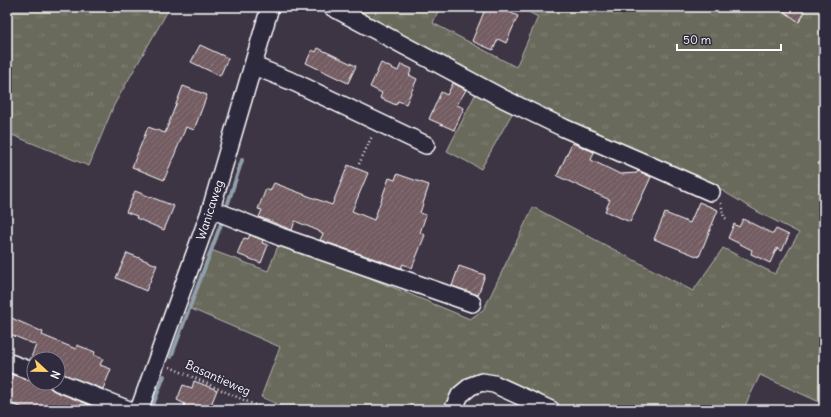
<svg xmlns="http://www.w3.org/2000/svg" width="831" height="417" viewBox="0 0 831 417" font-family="Delius,sans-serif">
<defs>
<pattern id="grass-tufts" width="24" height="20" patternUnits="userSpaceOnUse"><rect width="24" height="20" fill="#696a5b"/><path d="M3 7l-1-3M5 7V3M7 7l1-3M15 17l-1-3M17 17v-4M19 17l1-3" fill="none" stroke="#808074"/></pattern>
<pattern id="building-hatch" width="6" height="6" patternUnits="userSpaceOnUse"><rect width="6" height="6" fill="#735c62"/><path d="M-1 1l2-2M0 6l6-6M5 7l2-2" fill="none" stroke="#88747a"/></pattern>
</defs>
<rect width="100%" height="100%" fill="#3d3444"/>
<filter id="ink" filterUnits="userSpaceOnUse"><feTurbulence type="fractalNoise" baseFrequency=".025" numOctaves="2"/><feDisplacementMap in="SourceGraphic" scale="8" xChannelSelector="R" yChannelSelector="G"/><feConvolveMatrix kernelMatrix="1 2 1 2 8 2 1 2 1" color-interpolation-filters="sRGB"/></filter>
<g filter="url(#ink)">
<!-- grass -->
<g fill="url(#grass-tufts)" stroke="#b4b4ad">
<path d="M7,7h163l-56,98 -25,61 -82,-33z"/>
<path d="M342,7h98l-7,16 83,44 22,-50 -19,-10h305v397l-64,-29 -17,35h-177l-73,-34 -46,34h-157l-29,-13 19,-50 -91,-39 22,-58 57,21 12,-30 190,78 14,-10 49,-102 160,84 30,-43 52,26 24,-41 -39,-20 -39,-23 -216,-98z"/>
<path d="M477,91l37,19 -33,59 -34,-18z"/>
</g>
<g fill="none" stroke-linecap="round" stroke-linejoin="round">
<!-- stream -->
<g stroke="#91a0aa" stroke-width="4">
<path d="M228,203l14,-43"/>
<path d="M171,357l50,-133"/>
<path d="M151,410l13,-34"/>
</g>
</g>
<!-- building -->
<g fill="url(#building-hatch)" stroke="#fff">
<path d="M486,7h12l20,9 -12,27 -8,-4 -5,11 -21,-9z"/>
<path d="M778,7h20l7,5 -6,10z"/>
<path d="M200,45l28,13 -8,18 -29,-14z"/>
<path d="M318,48l38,18 -8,17 -42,-20 6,-13 4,2z"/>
<path d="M381,63l17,8 3,-7 11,5 -3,6 8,4 -11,25 -8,-3 -2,4 -16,-7 2,-5 -12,-6z"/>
<path d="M453,83l13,7 -9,15 7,3 -10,22 -25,-11 12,-27 6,3z"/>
<path d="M183,86l24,9 -13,35 -8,-3 -22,53 -32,-13 16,-40 17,6z"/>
<path d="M572,143l22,9 -3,8 29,14 17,-1 1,-2 13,6 -21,45 -25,-11 5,-11 -53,-24z"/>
<path d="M348,165l20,8 -16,38 22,9 15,-42 6,2 2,-6 32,11 -9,28 6,2 -6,18 5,2 -13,33 -9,-4 -2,4 -81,-28 3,-6 -4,-2v-1l-24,-10 -3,9 -33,-13 3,-7 -4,-1 8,-20 4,2 4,-8 58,22z"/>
<path d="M135,191l39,15 -10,24 -28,-12 1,-2 -11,-4z"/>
<path d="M699,202l19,8 -19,47 -45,-18 11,-26 25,10z"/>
<path d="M743,219l30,15 3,-5 13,6 -7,16 -5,-3 -7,15 -19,-9 1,-4 -24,-12 6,-14 5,3z"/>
<path d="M250,235l13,5 -1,3 6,2 -7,18 -24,-9 7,-16 4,1z"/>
<path d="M127,253l30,12 -11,26 -30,-13z"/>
<path d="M459,266l26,9 -7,20 -26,-9z"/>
<path d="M7,316l36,16 -1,3 34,14 1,-4 18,7 -1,3 9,4 -3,6 11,4 -8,20 -45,-17v-13h-24v2l-4,-1 6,-15 -29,-12z"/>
<path d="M7,373l27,9v1h14l2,5 4,3 41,16 -1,3h-66l-21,-8z"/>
<path d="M194,381l23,9 -8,20h-27l3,-6 -8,-4 6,-15 9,3z"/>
</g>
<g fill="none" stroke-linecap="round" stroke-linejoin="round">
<defs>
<g id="minor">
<path d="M332,7l172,92 60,29 147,64"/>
<path d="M254,66l42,17 130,62"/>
<path d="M211,209l70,28 191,66"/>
<path d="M7,362l27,10"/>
<path d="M58,382l71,28"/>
<path d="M139,410l72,-201 59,-202"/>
<path d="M453,410l7,-15 11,-9 11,-4 12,2 57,26"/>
</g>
</defs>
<!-- minor casing -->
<use href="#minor" stroke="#fff" stroke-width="20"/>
<!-- path -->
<g stroke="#fff" stroke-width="2.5" stroke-dasharray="1 3" stroke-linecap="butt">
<path d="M359,164l13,-28"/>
<path d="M721,203l3,14 4,3"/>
<path d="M170,367l96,43h6"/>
</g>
<!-- minor -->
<use href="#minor" stroke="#2f2a3d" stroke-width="17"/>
</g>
</g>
<g text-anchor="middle" stroke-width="3" stroke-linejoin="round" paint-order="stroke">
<!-- street labels -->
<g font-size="12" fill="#fff" stroke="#2f2a3d">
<text transform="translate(210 210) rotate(-72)" y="4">Wanicaweg</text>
<text transform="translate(218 378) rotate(24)" y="4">Basantieweg</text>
</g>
</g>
<!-- margin -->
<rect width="831" height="417" fill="none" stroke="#2f2a3d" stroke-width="24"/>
<rect x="12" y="12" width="807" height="393" fill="none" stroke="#fff" stroke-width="1.5" filter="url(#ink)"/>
<!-- north arrow -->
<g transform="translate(46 371) rotate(112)"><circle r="19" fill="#2f2a3d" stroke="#827f8b"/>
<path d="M0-3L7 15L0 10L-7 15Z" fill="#ffd166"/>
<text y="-6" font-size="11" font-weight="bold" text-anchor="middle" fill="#ffffff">N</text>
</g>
<!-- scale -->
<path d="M677 44v6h104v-6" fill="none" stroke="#ffffff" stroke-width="2"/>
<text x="683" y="44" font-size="12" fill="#ffffff" stroke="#2f2a3d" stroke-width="3" paint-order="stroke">50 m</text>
</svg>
